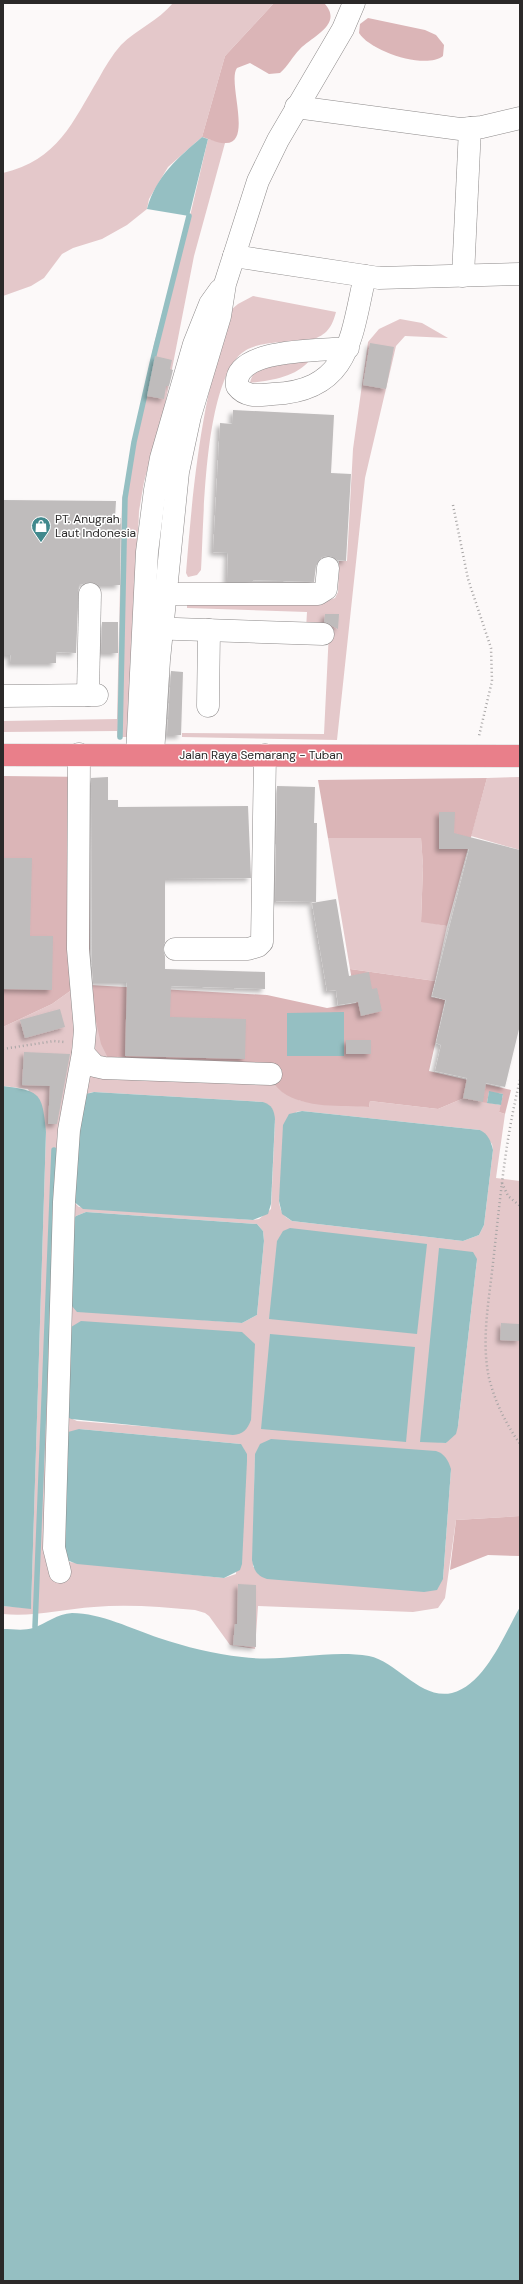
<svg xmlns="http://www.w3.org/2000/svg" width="523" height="2284" viewBox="0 0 523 2284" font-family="'DM Sans',sans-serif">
<defs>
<filter id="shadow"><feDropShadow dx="-3.5" dy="3.5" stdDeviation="2" flood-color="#0004"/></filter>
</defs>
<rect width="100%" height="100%" fill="#fcf9f9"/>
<!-- green -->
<g fill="#e4c8ca" fill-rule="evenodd">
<path d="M173,3h101l-49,53 -23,81 -34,30 -19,32 -2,10 -20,16 -25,14 -29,9 -11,6 -18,24 -13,8 -28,10v-123c55,-13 69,-50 96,-95 6,-11 13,-23 22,-33 16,-16 37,-24 52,-42z"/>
<path d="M208,139l17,4 -31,113 -29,149 -21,77 -5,29 -9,226h-13v-6l-114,1v-11l114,-2 5,-220 32,-155 34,-128h2z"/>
<path d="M253,296l83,16c-4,15 -9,23 -25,28 -17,2 -48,1 -63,9 -45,22 -44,174 -47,221l-4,5 -9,2 -2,-4c7,-89 16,-179 46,-264l6,-5z"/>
<path d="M400,319l22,4 26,15 -43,-2 -9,10 -31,132 -28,262 -155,-3v-4l142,1 5,-103 -23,-2 1,-17 -120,-4v-3l136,-3 12,-4 3,-6 1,-31h8l6,-112 15,-107 11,-13z"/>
<path d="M309,361c-13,16 -40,20 -59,22 4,-24 40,-20 59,-22z"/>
<path d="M520,777v73l-49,-14 16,-58z"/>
<path d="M421,837l2,29 -2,55 26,5 -12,55 -85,-12 -22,-131z"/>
<path d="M73,989l191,82 19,21 18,9 68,6 1,-6 68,8 26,-11 37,7 -2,7 6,2 -9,64 24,3v335l-64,4 -11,78 -7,10 -25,4 -155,-6 -3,43 -25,-4 -21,-29 -4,-3 -10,-3c-34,-3 -67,-6 -101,-3 -31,2 -60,10 -91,7v-8l28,2 15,-476 -18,-43 -25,-3v-59l49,-23zM94,1092l169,10 12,17 -4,90 -12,10 -6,1 -174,-13 -6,-6 16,-108zM302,1111l178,19 12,14 1,6 -9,75 -5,10 -16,6 -171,-20c-9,-5 -12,-10 -13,-20l17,-89zM86,1212l171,12 6,7 1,10 -7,74 -15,8 -53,-4 -113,-103zM477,1259l-19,167 -12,17 -8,-1zM66,1416l173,18 -162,-13zM79,1429l162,15 -5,130 -12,4 -155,-16zM255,1454l196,15 -8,110 -190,-12z"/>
</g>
<!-- forest -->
<g fill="#dbb5b7" fill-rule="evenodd">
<path d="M274,3h50c20,21 -11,33 -24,46 -8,8 -12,17 -20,24l-11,1 -19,-11 -13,5c-10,13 16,75 -11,75 -7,1 -16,-4 -24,-6l23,-81z"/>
<path d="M368,18l57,12 11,5 8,10 -1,11c-18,14 -73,-5 -84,-23l1,-9z"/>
<path d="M3,776l86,1 1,208 177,10 60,13 29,-5 -6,-34 85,12 -4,16 14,3 -16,71 82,19 -6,24 -6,-2 4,-18 -14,-2 -2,11 -23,-5 -26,11 -68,-8 -1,6c-28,-2 -63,2 -87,-15 -7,-6 -12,-14 -18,-21l-156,-13 -7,-14 -8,-36 -20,-19 -21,15 -49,23zM316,1013h28v42z"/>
<path d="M487,778l-40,148 -26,-4 2,-56 -2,-28h-93l-10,-58z"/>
<path d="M520,1516v40l-32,-1 -38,15 6,-50z"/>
</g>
<!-- water -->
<g fill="#95bfc2">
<path d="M202,137l6,2 -19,77 -42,-7c9,-33 31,-51 55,-72z"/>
<path d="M344,1012v44h-57v-43z"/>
<path d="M3,1086c38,5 39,7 43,46l-15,477 -28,-3z"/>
<path d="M489,1091l14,3 -2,11 -14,-2z"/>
<path d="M94,1092l169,10c9,3 11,8 12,17l-4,85 -3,10 -15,6 -170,-11 -10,-8 9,-106z"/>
<path d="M302,1111l178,19c8,4 11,11 13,20l-9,75 -5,10 -16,6 -171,-20 -10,-7 -3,-13 4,-76 6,-11z"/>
<path d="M86,1212l171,12 6,7 1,10 -7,74 -15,8 -165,-11 -11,-13 7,-78 3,-5z"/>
<path d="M290,1228l137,16 -10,90 -148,-15 8,-78 6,-10z"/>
<path d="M439,1248l34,4 4,7 -19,167 -2,8 -10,9 -26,-1z"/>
<path d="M81,1321l161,11 13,12 -4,76c-4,10 -8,14 -18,15l-162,-16 -5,-3v-86z"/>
<path d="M270,1334l145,13 -9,95 -145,-13z"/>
<path d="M79,1429l162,15 6,10v7l-5,103 -2,6 -16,8 -147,-14 -13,-5v-122l4,-5z"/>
<path d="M271,1439l165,12c9,3 12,9 15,18l-8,110 -6,11 -13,2 -157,-13c-11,-4 -13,-9 -15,-19l3,-106 5,-10z"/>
<path d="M520,1607v674h-517v-652c9,0 21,2 30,-1 14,-5 24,-14 39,-15 29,0 60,16 87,25 27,9 55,16 83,19 42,6 84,-8 127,-1 29,6 51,44 83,37 33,-8 53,-60 68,-86z"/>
</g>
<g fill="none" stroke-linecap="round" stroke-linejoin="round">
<!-- stream -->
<g stroke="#95bfc2" stroke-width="5.5">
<path d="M120,737l5,-239 9,-56 20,-87 35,-139"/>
<path d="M35,1627l19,-477"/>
</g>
</g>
<!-- building -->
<g fill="#bfbcbc" filter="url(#shadow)">
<path d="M370,343l24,4 -8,42 -23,-4z"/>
<path d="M155,356l17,4 -2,9 3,1 -4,16h-3l-2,13 -17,-3z"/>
<path d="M233,410l101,5 -3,58 20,1 -5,87 -9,-1 -7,-4 -8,1 -6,9 -2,16 -62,-2v2h-25l1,-29 -15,-1 7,-129 12,1z"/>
<path d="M3,500l113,1 -1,17h6l-1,67h-22l-8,-3 -11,3 -3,68 -20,-1v11h-46l1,-8h-8z"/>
<path d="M325,614h14l-1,15 -14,-7z"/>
<path d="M102,622h16v31h-17z"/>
<path d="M171,671l12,1 -2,63h-14z"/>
<path d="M108,777v23h10v7l130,-1 3,72 -86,1v63l-2,7 2,7v13l100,3v17l-94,-3 -1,31 76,2 -1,40 -120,-3 2,-74h-34l-1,-15 -1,-189z"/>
<path d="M277,786l38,1 -1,36h3l-1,79 -41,-1z"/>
<path d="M439,812h16l-1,21 66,17v175l-15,62 -19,-4 -3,19 -20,-4 4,-20 -32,-7 6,-26 -5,-2 10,-43 -14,-4 37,-147h-30z"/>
<path d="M3,858h29l-2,78h23l-1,54 -49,-1z"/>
<path d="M336,899l13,77 20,-4 3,17 5,-1 5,23 -21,5 -3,-14 -20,3 -2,-15 -9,1 -15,-88z"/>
<path d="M60,1009l5,18 -40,11 -5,-18z"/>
<rect x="346" y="1040" width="25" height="14"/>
<path d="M24,1052l46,2 -13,70h-9l2,-38 -28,-1z"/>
<path d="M501,1323l19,1v17l-20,-1z"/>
<path d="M238,1584l18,1v62l-23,-2 2,-21h2z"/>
</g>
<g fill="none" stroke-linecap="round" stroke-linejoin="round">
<defs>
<g id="minor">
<path d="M296,107l164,22 22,-2 38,-9"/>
<path d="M234,256l145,22 141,-4"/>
<path d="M463,276l7,-148"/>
<path d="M348,348c-25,3 -116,-1 -111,38 9,12 22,9 36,8 77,-3 78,-57 92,-118"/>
<path d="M152,594h166l8,-5 2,-21"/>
<path d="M148,628l175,6"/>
<path d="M88,695l2,-101"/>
<path d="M3,696l94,-1"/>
<path d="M208,706l1,-76"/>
<path d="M137,754l10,-202 8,-62 6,-32 33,-114 16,-40 10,-14"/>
<path d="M153,754l6,-94 19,-188 12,-56 30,-100 5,-32 33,-103 20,-41 65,-111 11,-26"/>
<path d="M175,949h73l10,-3 4,-4 3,-187"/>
<path d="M83,1053l12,13 9,2 167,6"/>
<path d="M60,1572l-6,-24 10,-346 5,-72 14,-77 2,-23 -7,-81 1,-195"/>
</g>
<path id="highway" d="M3,755l517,1"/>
</defs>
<!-- minor casing -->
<use href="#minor" stroke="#8d8a8a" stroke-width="23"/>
<!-- highway casing -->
<use href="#highway" stroke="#d5d4d4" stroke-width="23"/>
<!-- path -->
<g stroke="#a6a4a4" stroke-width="2.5" stroke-dasharray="1 3" stroke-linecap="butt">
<path d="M453,505l15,74 23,69 1,33 -13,55"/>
<path d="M3,1049l51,-8 10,1"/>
<path d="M520,1080c-15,60 -20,121 -27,183 -4,37 -12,78 -4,115 6,24 17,46 31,66"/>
<path d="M502,1183l6,13 12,10"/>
</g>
<!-- minor -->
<use href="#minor" stroke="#fff" stroke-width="22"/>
<!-- highway -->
<use href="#highway" stroke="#e97f8a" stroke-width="22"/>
</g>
<!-- icons -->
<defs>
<symbol id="shop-pin" viewBox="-11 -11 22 30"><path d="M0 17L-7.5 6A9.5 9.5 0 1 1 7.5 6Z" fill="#41898d" stroke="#fff"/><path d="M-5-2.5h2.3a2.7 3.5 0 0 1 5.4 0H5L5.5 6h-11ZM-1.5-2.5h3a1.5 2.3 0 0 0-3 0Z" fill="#fff"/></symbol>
</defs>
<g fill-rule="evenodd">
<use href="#shop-pin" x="30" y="515" width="22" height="30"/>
</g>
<g text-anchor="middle" stroke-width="3" stroke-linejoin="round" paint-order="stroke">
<!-- poi labels -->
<g font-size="12" fill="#2b2929" stroke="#fff" text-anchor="start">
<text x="55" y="523">PT. Anugrah<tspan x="55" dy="14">Laut Indonesia</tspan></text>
</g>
<!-- street labels -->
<g font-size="12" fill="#2b2929" stroke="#fff">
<text x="261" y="759">Jalan Raya Semarang - Tuban</text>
</g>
</g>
<!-- border -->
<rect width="523" height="2284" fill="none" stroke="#2b2929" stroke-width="8"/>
</svg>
